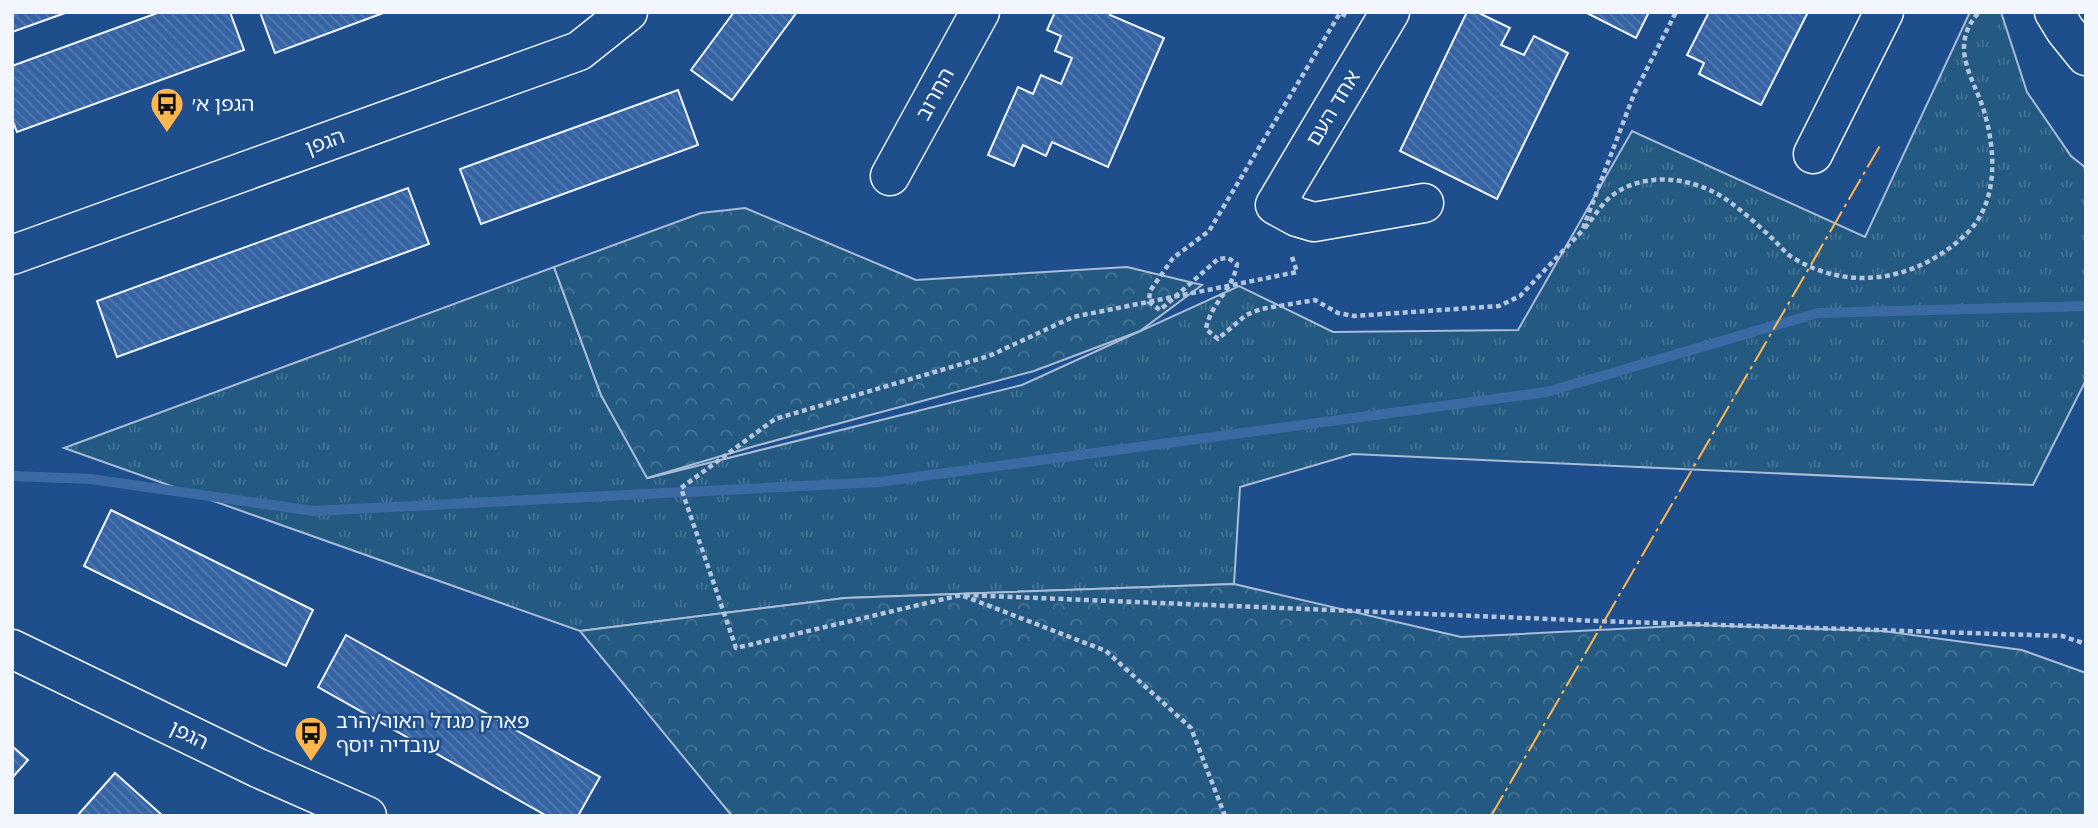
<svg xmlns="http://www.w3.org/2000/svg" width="2098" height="828" viewBox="0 0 2098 828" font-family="'Golos Text','Noto Sans Hebrew',sans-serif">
<defs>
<pattern id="grass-tufts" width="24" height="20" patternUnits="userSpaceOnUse" patternTransform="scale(1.75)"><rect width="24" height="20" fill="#245a82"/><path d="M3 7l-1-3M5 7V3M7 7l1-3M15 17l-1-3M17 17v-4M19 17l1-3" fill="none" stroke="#447295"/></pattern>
<pattern id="forest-crowns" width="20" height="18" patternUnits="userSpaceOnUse" patternTransform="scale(1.75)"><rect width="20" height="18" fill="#245a82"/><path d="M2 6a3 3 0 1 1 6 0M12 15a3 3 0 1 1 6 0" fill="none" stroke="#447295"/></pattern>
<pattern id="building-back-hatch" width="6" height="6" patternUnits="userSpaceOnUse" patternTransform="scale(1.75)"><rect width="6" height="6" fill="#3563a3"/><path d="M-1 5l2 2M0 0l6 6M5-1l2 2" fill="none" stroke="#537ab1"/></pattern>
</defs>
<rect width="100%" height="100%" fill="#1f4e8c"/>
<!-- grass -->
<path fill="url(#grass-tufts)" stroke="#a8bbd7" stroke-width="2" d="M1970,12h31l26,80 44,64 15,12v212l-53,105 -680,-31 -113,33 -6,97 -389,14 -265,33 -516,-183 490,-181 47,128 47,83 374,-93 217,-99 94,46 185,-2 114,-199 233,106z"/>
<!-- forest -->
<g fill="url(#forest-crowns)" stroke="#a8bbd7" stroke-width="2">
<path d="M745,208l171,72 211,-13 75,18 -62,46 -106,40 -279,75 -108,32 -46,-83 -47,-128 147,-54z"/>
<path d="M1234,584l227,53 235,-12 187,6 139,19 64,23v143h-1354l-152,-185 265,-33z"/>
</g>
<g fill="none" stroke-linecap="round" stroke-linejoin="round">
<!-- stream -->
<path stroke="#3b69a3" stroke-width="10" d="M12,476l79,3 223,32 565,-29 668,-90 271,-79 268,-7"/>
</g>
<!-- building -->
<g fill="url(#building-back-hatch)" stroke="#f2f6ff" stroke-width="2">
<path d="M12,12h56l-56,20z"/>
<path d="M160,12h70l14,38 -227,82 -5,-13v-53z"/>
<path d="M260,12h126l-111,41z"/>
<path d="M734,12h63l-65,88 -41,-30z"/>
<path d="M1055,12h56l-1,3 54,23 -56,129 -56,-25 -6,14 -23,-11 -9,21 -26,-11 30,-68 15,7 8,-19 20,9 11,-26 -17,-7 6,-15 -14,-6z"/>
<path d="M1467,12h10l33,16 -9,17 23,10 10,-19 34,17 -71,146 -97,-48z"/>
<path d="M1585,12h64l-13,26z"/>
<path d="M1709,12h99l-47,93 -62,-31 5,-11 -17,-8z"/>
<path d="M678,90l20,55 -217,79 -21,-55z"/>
<path d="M408,188l21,56 -312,113 -20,-56z"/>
<path d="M111,510l202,100 -27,56 -202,-100z"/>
<path d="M346,635l254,142 -22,39h-31l-229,-129z"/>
<path d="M12,746l16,14 -16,18z"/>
<path d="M115,773l48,43h-86z"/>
</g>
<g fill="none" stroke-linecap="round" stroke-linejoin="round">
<defs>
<g id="minor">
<path d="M1390,12l-115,193 22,12 17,5 110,-19"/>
<path d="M2054,12l11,18 21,26"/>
<path d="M1813,154l71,-142"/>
<path d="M890,176l90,-164"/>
<path d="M12,255l567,-204 49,-39"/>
<path d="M12,649l246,119 109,48"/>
</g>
</defs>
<!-- minor casing -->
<use href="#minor" stroke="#f2f6ff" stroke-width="41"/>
<!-- path -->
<g stroke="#b3c4dc" stroke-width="4.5" stroke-dasharray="5 3.5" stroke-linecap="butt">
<path d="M1346,16l-6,-3 -131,218 -36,27 -23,33 -1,11 11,8 58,-51 10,-1 9,6c-4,26 -27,40 -31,65l12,10 28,-24 15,-6 54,-9 23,13 16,3 145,-10 21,-10 62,-65 52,-137 42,-82"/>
<path d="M1585,228c7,-9 15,-21 23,-29 32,-29 85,-23 119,1 17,12 33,27 48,41 6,6 12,14 20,18 57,34 124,20 170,-24 34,-31 31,-83 19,-124 -11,-35 -36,-64 -5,-99"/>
<path d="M965,595l633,26 464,15 24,8"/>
<path d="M1225,816l-34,-88 -85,-77 -145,-56 -225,53 -55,-160 94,-69 214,-63 84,-39 224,-45 -6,-18"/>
</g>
<!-- minor -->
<use href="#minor" stroke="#1f4e8c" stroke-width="38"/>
<!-- power -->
<path stroke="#ffb74d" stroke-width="2" stroke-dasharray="24 5 3.5 5" stroke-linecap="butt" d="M1491,816l390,-672"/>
</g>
<!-- icons -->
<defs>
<symbol id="bus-pin" viewBox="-11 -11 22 30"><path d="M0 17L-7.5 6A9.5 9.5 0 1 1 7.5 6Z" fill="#ffb74d" stroke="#1f4e8c"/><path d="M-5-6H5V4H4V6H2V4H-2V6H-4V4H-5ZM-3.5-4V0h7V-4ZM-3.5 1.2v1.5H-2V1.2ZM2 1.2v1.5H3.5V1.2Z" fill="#111"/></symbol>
</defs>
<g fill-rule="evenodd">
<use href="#bus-pin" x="148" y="85" width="38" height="52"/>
<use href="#bus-pin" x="292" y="714" width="38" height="52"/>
</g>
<g text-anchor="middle" stroke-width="5" stroke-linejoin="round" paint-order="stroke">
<!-- street labels -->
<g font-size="21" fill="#f2f6ff" stroke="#1f4e8c">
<text transform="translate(935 94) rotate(-61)" y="7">החרוב</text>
<text transform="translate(1333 108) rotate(-59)" y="7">אחד העם</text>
<text transform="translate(325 142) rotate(-20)" y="7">הגפן</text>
<text transform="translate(189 735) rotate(26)" y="7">הגפן</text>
</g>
<!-- poi labels -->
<g font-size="21" fill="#f2f6ff" stroke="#1f4e8c" text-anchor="start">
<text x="192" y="111">הגפן א׳</text>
<text x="336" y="728">פארק מגדל האור/הרב<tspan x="336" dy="24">עובדיה יוסף</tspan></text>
</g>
</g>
<!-- border -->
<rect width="2098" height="828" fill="none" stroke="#f2f6ff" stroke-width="28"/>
</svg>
